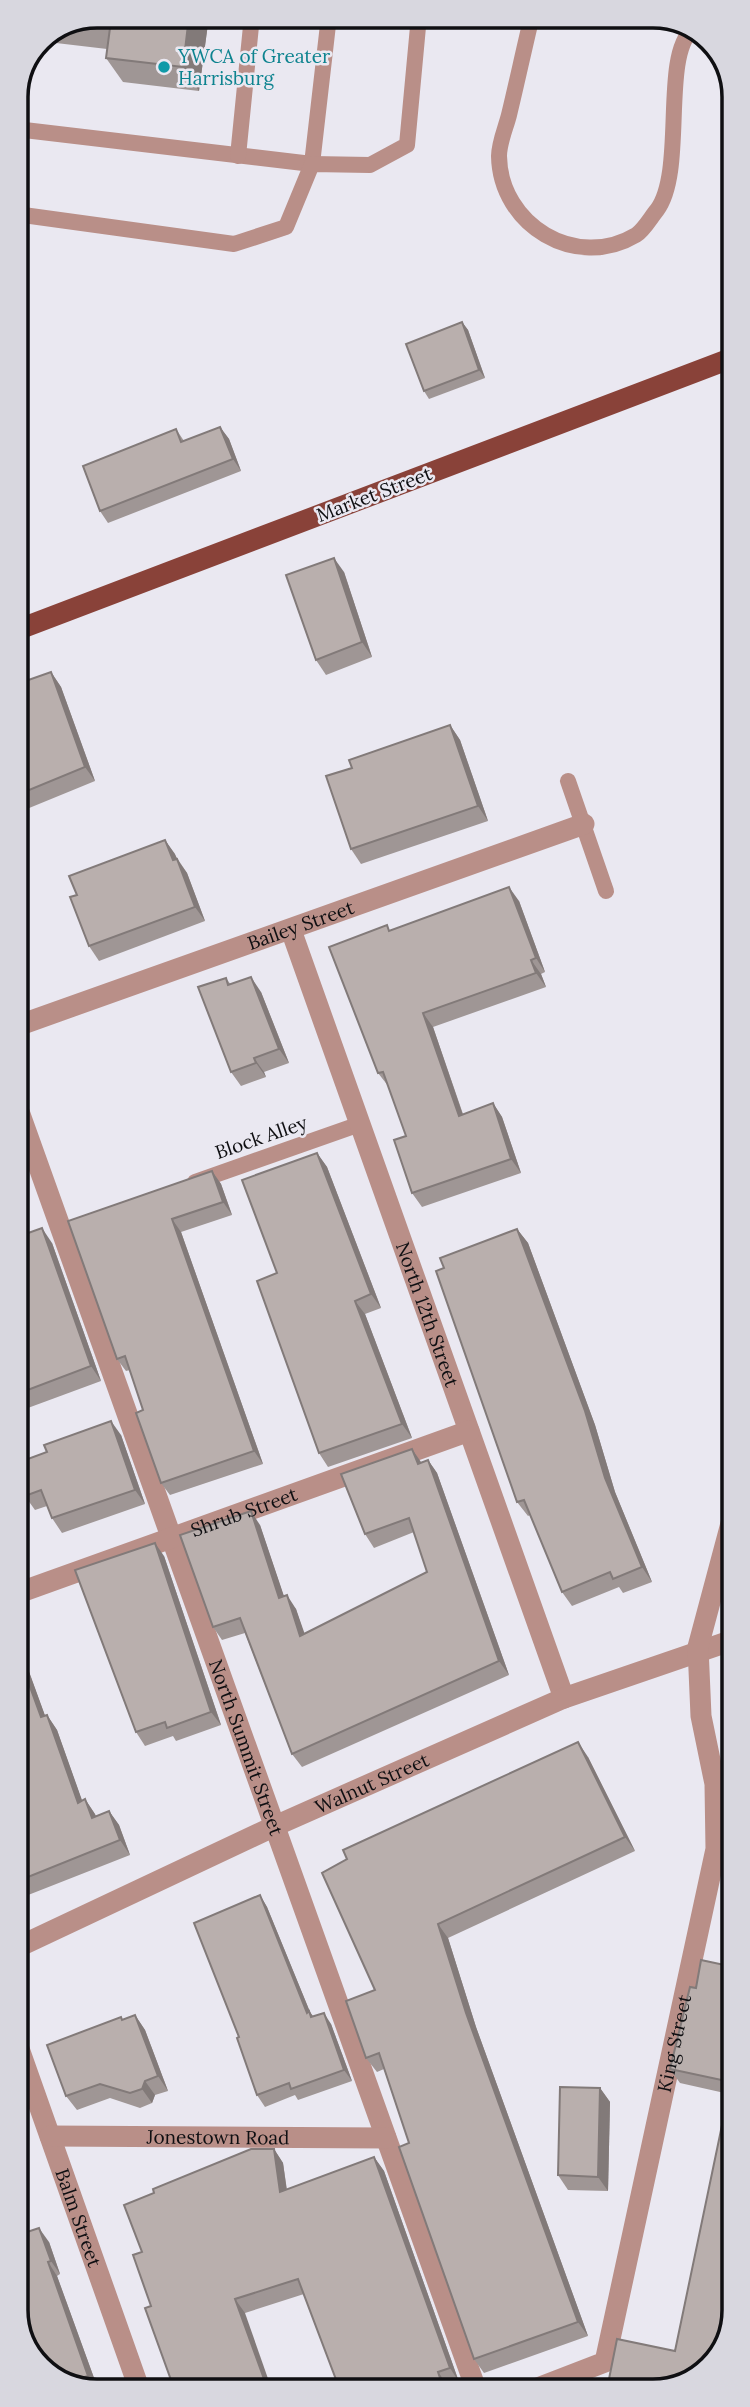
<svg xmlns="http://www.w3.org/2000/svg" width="750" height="2407" viewBox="0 0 750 2407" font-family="Lora,serif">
<rect width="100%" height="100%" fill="#eae8f1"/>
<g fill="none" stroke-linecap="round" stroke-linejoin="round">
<!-- lane -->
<g stroke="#b98f88" stroke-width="16">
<path d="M532,16c-8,33 -15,66 -23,99 -3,12 -10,28 -10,41 1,69 77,115 137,79 8,-5 15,-18 21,-25 29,-39 4,-153 35,-180"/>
<path d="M16,129l296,35 17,-148"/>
<path d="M238,156l14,-140"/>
<path d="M16,214l218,30 52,-17 26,-63 58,1 37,-20 12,-129"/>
<path d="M568,781l38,110"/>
<path d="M195,1182l165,-58"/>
</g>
<!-- street -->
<g stroke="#b98f88" stroke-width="21">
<path id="s1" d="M291,930l273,768"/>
<path id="s2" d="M17,1026l567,-202"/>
<path id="s3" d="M17,1106l459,1283"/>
<path id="s4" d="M18,1593l451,-162"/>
<path id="s5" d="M18,1947l257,-121 289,-128 169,-58"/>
<path id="s6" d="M18,2046l122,345"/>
<path id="s7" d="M50,2136l336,2"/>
<path id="s8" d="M535,2389l70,-27 111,-513 -1,-65 -14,-68 -3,-69 35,-131"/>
</g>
<!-- primary -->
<path stroke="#894239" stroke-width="21" d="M17,630l715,-272"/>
</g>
<!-- wall -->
<g fill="#9f9695">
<path d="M97,16h112l-10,75 -76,-9 -17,-24 1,-9 -68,-8 1,-2z"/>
<path d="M462,322l6,8 17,48 -56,21 -5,-8z"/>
<path d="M220,427l9,12 12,32 -133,52 -8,-12 76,-82 8,12z"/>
<path d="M344,572l28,85 -46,18 -10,-15z"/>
<path d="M51,672l10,15 34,94 -78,32v-129z"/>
<path d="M450,725l10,15 28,81 -127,43 -10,-15z"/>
<path d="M165,840l22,33 18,48 -106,40 -10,-15 -12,-51z"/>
<path d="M519,901l26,71 -4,2 5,13 -113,40 30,87 30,-11 9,14 19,56 -99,34 -10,-14 -6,-57 -17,-49 -11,-14 12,-142z"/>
<path d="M226,978l5,7 30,7 28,71 -25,9 2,5 -25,9 -10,-14z"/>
<path d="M17,1153l8,22 -8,2z"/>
<path d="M317,1153l10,14 54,141 -16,6 47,124 -84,29 -9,-14 -42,-180z"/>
<path d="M212,1171l9,13 11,31 -51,17 82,232 -93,31 -9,-12 -18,-73 -13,-40 -4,1 -9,-12 -49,-138z"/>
<path d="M17,1211l7,19 -7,3z"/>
<path d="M517,1229l11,14 67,182 20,67 37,90 -29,11 -4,-6 -47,19 -10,-14 -32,-77 -2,1 -11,-14 -73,-234z"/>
<path d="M17,1237l35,6 49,138 -84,31z"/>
<path d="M121,1435l24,69 -83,29 -10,-15 -5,-12 -12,4 -10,-14z"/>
<path d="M428,1460l9,13 72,202 -207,92 -10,-13 -47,-121 -23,7 -9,-13 47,-102 24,72 12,12 8,25 123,-62 -13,-40 -40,16 -9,-14 56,-72z"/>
<path d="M164,1556l57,169 -45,16 -3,-5 -28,10 -9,-14z"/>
<path d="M18,1642l27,74 2,-1 10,15 25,71 3,-2 11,17 13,-5 10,14 11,30 -112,44z"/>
<path d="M588,1757l47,94 -187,87 28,89 112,309 -104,37 -10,-14 -65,-216 -25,-74 -7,3 -11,-14 9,-68z"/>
<path d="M260,1895l7,12 43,105 3,4 18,8 21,57 -54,19 -3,-5 -30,12 -8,-12 -18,-58z"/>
<path d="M734,1967v343l-59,41 54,-257 -49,-11 -10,-14 26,-81z"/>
<path d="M135,2015l10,15 23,61 -13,4 -3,8 -12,5 -30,-10 -33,12 -11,-14 57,-76z"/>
<path d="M600,2088l10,14 -2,89 -40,-1 -10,-15z"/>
<path d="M274,2149l9,14 4,27 87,-33 10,14 75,211 -11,4 1,4h-109l-36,-96 -59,19 -94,-7 -9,-54z"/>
<path d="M49,2242l11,32 -3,2 41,113 -6,2 -48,-20z"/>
</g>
<!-- shaded-wall -->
<g fill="#827a79">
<path d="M189,16h20l-10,75 -16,-24z"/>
<path d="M462,322l6,8 17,48 -6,-8z"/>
<path d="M220,427l9,12 12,32 -8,-12z"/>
<path d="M334,558l10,14 28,85 -10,-15z"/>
<path d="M51,672l10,15 34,94 -10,-14z"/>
<path d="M450,725l10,15 28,81 -10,-15z"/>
<path d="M165,840l10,14 8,20 -10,-14z"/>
<path d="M177,859l10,14 18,48 -10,-14z"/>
<path d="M509,887l10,14 26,71 -9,-14z"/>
<path d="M531,960l10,14 5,13 -10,-14z"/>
<path d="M251,977l10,15 28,71 -10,-14z"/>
<path d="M423,1013l10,14 35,103 -9,-14z"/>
<path d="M254,1058l10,14 2,5 -10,-14z"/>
<path d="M493,1103l9,14 19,56 -10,-14z"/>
<path d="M17,1153l8,22 -8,-11z"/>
<path d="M317,1153l10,14 54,141 -10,-14z"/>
<path d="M212,1171l9,13 11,31 -9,-13z"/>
<path d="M17,1211l7,19 -7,-10z"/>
<path d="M172,1219l9,13 82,232 -9,-13z"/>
<path d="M42,1228l10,15 49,138 -10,-15z"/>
<path d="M517,1229l11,14 67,182 20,67 37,90 -10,-15 -37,-89z"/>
<path d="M355,1301l10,13 47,124 -10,-14z"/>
<path d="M111,1421l10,14 24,69 -10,-14z"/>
<path d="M412,1449l9,13 -3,2z"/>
<path d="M428,1460l9,13 72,202 -10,-14z"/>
<path d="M251,1511l9,14 29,86 -10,-13z"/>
<path d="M155,1543l9,13 57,169 -10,-13z"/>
<path d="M287,1595l9,14 14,40 -10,-13z"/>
<path d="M18,1642l1,2 32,88 -10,-15 -23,-63z"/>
<path d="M47,1715l10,15 31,87 -10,-14z"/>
<path d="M578,1742l10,15 47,94 -10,-14z"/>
<path d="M85,1799l10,15 7,18 -10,-14z"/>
<path d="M109,1811l10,14 11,30 -10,-15z"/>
<path d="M260,1895l7,12 43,105 7,11 -10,-10z"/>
<path d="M438,1924l10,14 28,89 112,309 -10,-14 -112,-309z"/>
<path d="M324,2013l7,11 21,57 -8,-11z"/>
<path d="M135,2015l10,15 23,61 -10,-15z"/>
<path d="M145,2081l10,14 -3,8 -10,-14z"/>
<path d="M600,2088l10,14 -2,89 -10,-14z"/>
<path d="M274,2149l9,14 6,44 -9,-15z"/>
<path d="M374,2157l10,14 75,211 -9,-14z"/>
<path d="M39,2228l10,14 11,32 -9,-13z"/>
<path d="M48,2262l9,14 41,113 -10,-13z"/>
<path d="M235,2299l10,14 27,77h-4z"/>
<path d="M438,2372l10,14 1,4h-5z"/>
</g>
<!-- building -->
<g fill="#b9afad" stroke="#827a79" stroke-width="2">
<path d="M97,16h92l-6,51 -77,-9 4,-30 -32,-4z"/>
<path d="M462,322l17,48 -55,21 -18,-47z"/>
<path d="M220,427l13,32 -133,52 -17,-45 93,-37 5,13z"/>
<path d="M334,558l28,84 -46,18 -30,-85z"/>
<path d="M51,672l34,95 -68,28v-111z"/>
<path d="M450,725l28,81 -127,43 -25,-73 26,-8 -3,-8z"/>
<path d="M165,840l8,20 4,-1 18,48 -106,39 -19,-49 7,-2 -8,-19z"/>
<path d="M509,887l27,71 -5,2 5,13 -113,40 36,103 34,-13 18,56 -99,34 -18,-53 12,-4 -23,-64 -5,1 -49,-126 58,-22 2,6z"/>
<path d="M251,977l28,72 -25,9 2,5 -25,9 -33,-85 28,-9 2,7z"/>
<path d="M317,1153l54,141 -16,7 47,123 -83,29 -62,-172 20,-8 -35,-93z"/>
<path d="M212,1171l11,31 -51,17 82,232 -93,32 -25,-70 7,-3 -18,-54 -8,3 -49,-138z"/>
<path d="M42,1228l49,138 -74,28v-157z"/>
<path d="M517,1229l68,182 20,67 37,89 -29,12 -3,-7 -48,20 -38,-92 -7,2 -81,-231 8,-3 -4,-10z"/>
<path d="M111,1421l24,69 -83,28 -11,-28 -16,6 -8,-21v-12l30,-11 -3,-7z"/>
<path d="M412,1449l6,15 10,-4 71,201 -207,93 -52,-136 -27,9 -33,-92 71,-24 28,87 8,-3 13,41 127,-64 -18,-54 -44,16 -24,-60z"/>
<path d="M155,1543l56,169 -44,16 -2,-6 -29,10 -61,-162z"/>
<path d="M18,1654l23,63 6,-2 31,88 7,-4 7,19 17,-7 11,29 -102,41z"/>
<path d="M734,1711v63l-10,-61z"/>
<path d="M578,1742l47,95 -187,87 28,89 112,309 -104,37 -75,-212 10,-4 -30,-90 -13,5 -20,-57 29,-11 -53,-117 25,-14 -4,-9z"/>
<path d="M260,1895l47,118 2,-2 2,6 13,-4 20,57 -53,19 -2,-6 -32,12 -20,-57 2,-1 -45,-114z"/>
<path d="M701,1960l33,7v343l-17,50 -44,29h-66l10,-50 58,12 56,-269 -61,-13 20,-82 6,1z"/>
<path d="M135,2015l23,61 -13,5 -3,8 -12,4 -30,-9 -34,12 -19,-51 74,-28 1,3z"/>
<path d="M560,2087l40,1 -2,89 -40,-2z"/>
<path d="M251,2149h23l6,43 94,-35 76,211 -12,4 6,18h-104l-42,-111 -63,20 33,91 -93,1 -30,-83 6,-2 -18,-51 9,-3 -18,-47 30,-12 -1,-4z"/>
<path d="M39,2228l12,33 -3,1 40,114 -19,6 -25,-11 -26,-41v-95z"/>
</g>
<!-- markers -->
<circle fill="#0f9aa8" stroke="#eae8f1" stroke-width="2.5" cx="164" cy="67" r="7"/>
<g text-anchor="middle" stroke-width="5" stroke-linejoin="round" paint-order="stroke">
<!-- culture labels -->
<g font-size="19" fill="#0d838f" stroke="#eae8f1" text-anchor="start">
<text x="178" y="63">YWCA of Greater<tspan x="178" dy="22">Harrisburg</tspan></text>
</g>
<!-- street labels -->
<g font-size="19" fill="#0f0f12" stroke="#eae8f1">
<text transform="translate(374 494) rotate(-21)" y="7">Market Street</text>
<text dy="7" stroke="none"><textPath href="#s2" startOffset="301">Bailey Street</textPath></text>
<text transform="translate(261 1137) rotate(-19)" y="7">Block Alley</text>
<text dy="7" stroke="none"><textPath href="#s1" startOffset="408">North 12th Street</textPath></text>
<text dy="7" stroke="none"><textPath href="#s4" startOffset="240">Shrub Street</textPath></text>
<text dy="7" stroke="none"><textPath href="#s3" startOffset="681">North Summit Street</textPath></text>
<text dy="7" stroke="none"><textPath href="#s5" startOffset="390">Walnut Street</textPath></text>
<text dy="7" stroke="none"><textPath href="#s8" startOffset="401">King Street</textPath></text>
<text dy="7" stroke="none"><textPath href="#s7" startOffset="168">Jonestown Road</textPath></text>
<text dy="7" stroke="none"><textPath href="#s6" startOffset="182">Balm Street</textPath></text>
</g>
</g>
<!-- crop -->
<path d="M0 0H750V2407H0ZM97 28H653A69 69 0 0 1 722 97V2310A69 69 0 0 1 653 2379H97A69 69 0 0 1 28 2310V97A69 69 0 0 1 97 28Z" fill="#d8d7df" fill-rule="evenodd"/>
<path fill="none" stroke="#0f0f12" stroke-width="3.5" d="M97 28H653A69 69 0 0 1 722 97V2310A69 69 0 0 1 653 2379H97A69 69 0 0 1 28 2310V97A69 69 0 0 1 97 28Z"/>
</svg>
